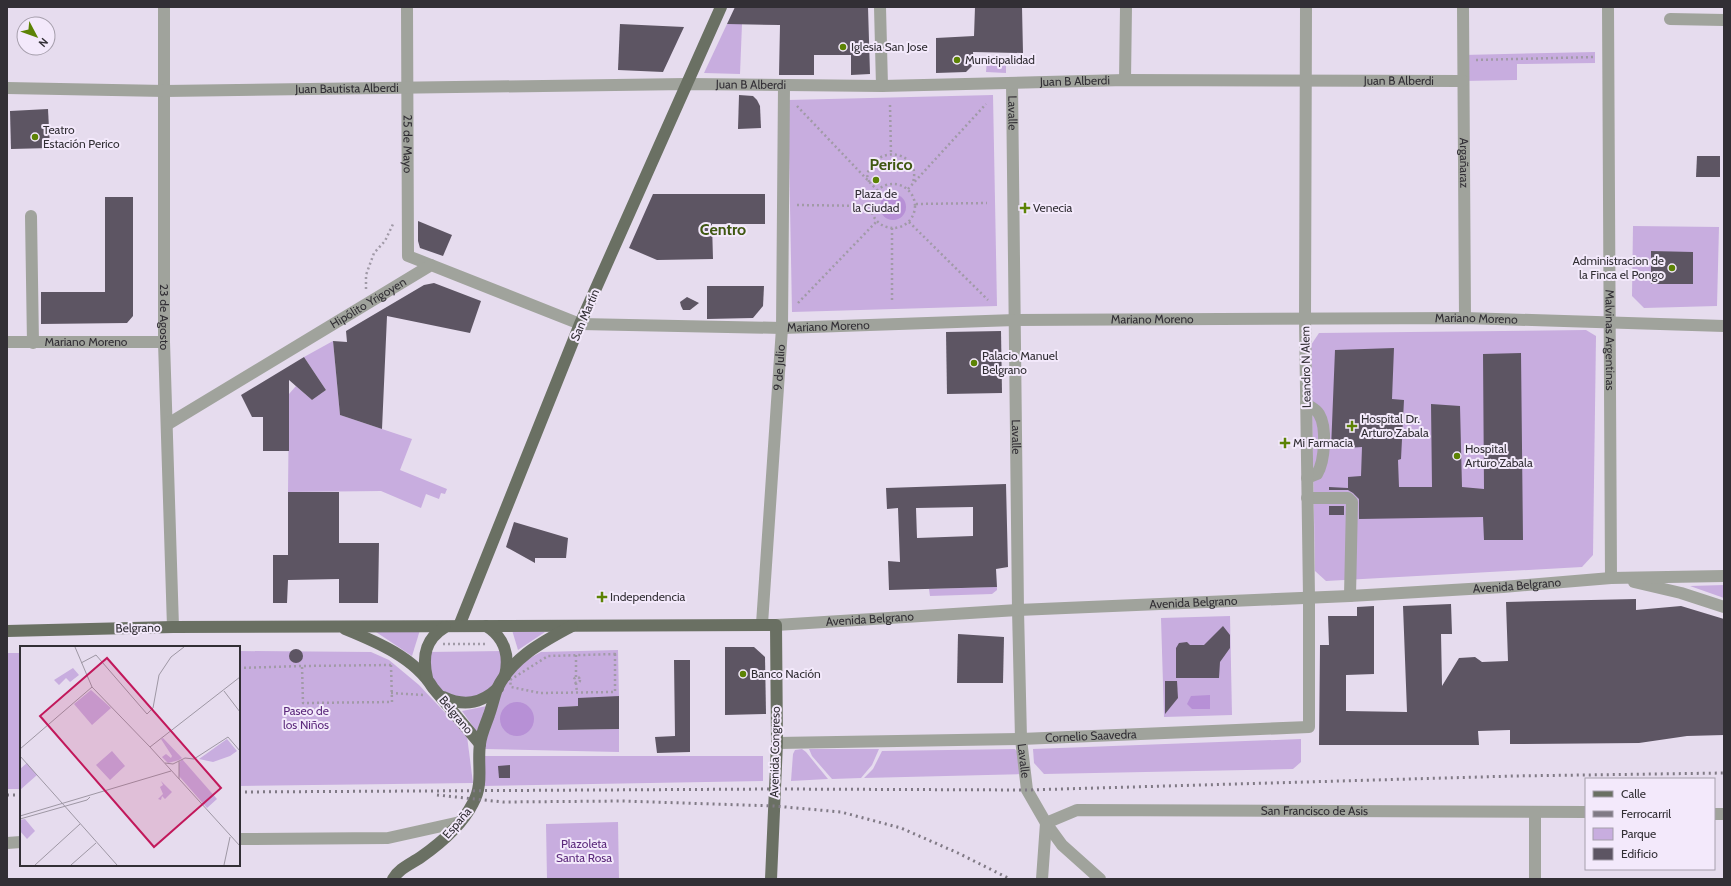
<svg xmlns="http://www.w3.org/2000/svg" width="1731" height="886" viewBox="0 0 1731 886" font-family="Cabin,sans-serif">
<rect width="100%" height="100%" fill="#e6dcee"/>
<!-- green -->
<g fill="#c8addf">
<path d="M727,24h15l-2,50 -36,-1z"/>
<path d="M1595,52v11l-78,1v16l-54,1v-26z"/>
<path d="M987,60l19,1v12l-20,-1z"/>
<path d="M993,95l4,211 -205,6 -4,-212z"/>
<path d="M1633,226l86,1 -2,79 -73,2 -12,-12z"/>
<path d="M1586,330l10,6 -3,219 -11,12 -256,14 -11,-10 -4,-226 8,-12z"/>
<path d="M333,341l7,74 72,24 -12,31 47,19 -2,5 -4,-1 -2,6 -13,-5 -5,14 -40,-17 -93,1 1,-98 7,-8 16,14 14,-10 -22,-33z"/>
<path d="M1724,585v13l-34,-12z"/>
<path d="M997,587v3l-5,4 -62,2 -1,-7z"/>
<path d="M1230,616l2,99 -68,2 -3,-99z"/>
<path d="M420,630l-8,26 -36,-24z"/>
<path d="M512,630l33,2 -27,18z"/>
<path d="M618,650l1,46 -41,10 -20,1v23l61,-1v23l-134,-3v-11l16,-47 20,-28 20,-11z"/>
<path d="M239,651l132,1 18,8 30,25 48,51 6,47 -234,3z"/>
<path d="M503,651l1,13 -10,24 -23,12 -25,-5 -16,-18 -2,-25z"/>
<rect x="7" y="653" width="14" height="136"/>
<path d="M487,706l-10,26 -15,-21z"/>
<path d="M1301,739v23l-8,7 -249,5 -10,-11 -1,-14z"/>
<path d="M802,749l4,3 22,27 -37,2 2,-27 2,-4z"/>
<path d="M809,749h70l-7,16 -11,13 -29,1 -20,-23z"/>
<path d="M1015,749l12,17 -3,8 -160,4 9,-9 9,-18z"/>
<path d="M483,756h280v25l-281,5z"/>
<path d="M618,822l1,57h-72l-1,-55z"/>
</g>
<!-- water -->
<g fill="#b790d6">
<circle cx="893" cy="207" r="13"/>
<path d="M1210,695v14h-18l-5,-5 4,-8z"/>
<circle cx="517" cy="719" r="17"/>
</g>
<!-- building -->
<g fill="#5d5563" fill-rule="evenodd">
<path d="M735,7h133l2,67 -19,1v-20h-37v20h-35l1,-50 -53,-1z"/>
<path d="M975,7h47l1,46 -50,-1 1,12 -8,8 -30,1v-35l38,-2z"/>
<path d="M620,24l64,3 -21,45 -45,-2z"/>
<path d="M739,95l14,1 4,4 3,6 1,22 -23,1z"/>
<path d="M48,109l2,39 -39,1 -1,-38z"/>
<path d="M1697,156h23v21h-24z"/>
<path d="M653,194h112v30h-53l1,35 -56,1 -28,-12z"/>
<path d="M105,197h28v119l-6,7 -86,1v-32h64z"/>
<path d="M418,221l34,14 -9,21 -23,-8 -2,-7z"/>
<path d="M1651,251l42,1v32h-42z"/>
<path d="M434,283l47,18 -11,32 -83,-17 -5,113 -42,-14 -7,-74 14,1 -1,-11 78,-46z"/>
<path d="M707,286h57l-1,20 -10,12 -46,1z"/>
<path d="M687,297l12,6 -9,7h-7l-2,-4 -1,-4z"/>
<path d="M1001,331l1,62 -55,1 -1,-62z"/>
<path d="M1394,348l-2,51 12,1 -3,59 -3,1 1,27h33l-1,-83 29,2 2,81 22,2 -1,-135 38,-1 2,187h-39l-1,-23 -124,2v-20l-6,-6 -5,-3h-19v-3l19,1v-11l13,-1 1,-29 -31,2 4,-99z"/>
<path d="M304,357l22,33 -14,10 -23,-20v71h-26v-34h-11l-11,-22z"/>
<path d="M1006,484l2,83 -12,2 1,18 -108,3 -1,-29 12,1 -2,-54 -11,1 -1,-21zM973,507v29l-56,2 -1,-30z"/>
<path d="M288,492h51v51h40l-1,60h-39v-24l-51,1 -1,23h-14v-48h15z"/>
<rect x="1329" y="506" width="15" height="9"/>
<path d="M514,522l54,16 -2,20h-31v5l-29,-16z"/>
<path d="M1636,599v11l45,-4 43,13v116l-37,1 -48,7 -129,1v-14l-32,1 1,14h-160l1,-100h9l-1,-29h29v-9l17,-1v68l-28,1v36l61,1 -4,-106 48,-2 1,30h-11l1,52 17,-28 16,-1 7,5 26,-1 -2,-59z"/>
<path d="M1223,626l7,9v13l-10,14 -1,16h-43v-30l3,-5 8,-1 3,3h14z"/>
<path d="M958,634l46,3 -1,46h-46z"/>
<path d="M725,647h29l11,10 1,57 -41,1z"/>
<circle cx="296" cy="656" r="7"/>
<path d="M674,660h16v92l-33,1 -2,-16 20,-1z"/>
<path d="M1165,681h12l1,17 -13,16z"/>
<path d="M619,696v33l-61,1v-23l20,-1v-8z"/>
<path d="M510,765v13h-11l-1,-12z"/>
</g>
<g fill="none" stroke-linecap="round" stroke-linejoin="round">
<!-- path -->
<g stroke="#a19aa7" stroke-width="2.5" stroke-dasharray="2 3" stroke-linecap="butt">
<path d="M1476,60l119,-3"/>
<path d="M890,105l1,49"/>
<path d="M797,106l81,85"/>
<path d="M869,182l-2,-7c9,-33 55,-23 46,7"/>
<circle cx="893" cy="206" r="22"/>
<path d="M908,189l78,-85"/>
<path d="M916,204l71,-1"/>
<path d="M797,205l74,1"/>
<path d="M909,222l79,78"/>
<path d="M892,228v73"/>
<path d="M366,289v-14l8,-22 11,-12 9,-19"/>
<path d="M798,303l79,-82"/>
<path d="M443,644h45"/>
<path d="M615,654v38l-75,1 -29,-6 -1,-7 38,-24z"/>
<path d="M576,655v22"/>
<path d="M391,665l1,37 -89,1 -1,-37z"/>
<path d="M239,668l63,-2"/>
<circle cx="577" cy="680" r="3"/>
<path d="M576,683l1,10"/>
<path d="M391,693l32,2"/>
</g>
<!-- minor -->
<g stroke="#a0a39c" stroke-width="12">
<path id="s1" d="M164,7v335l9,285"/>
<path id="s2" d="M407,7l1,249 23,9"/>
<path d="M880,7l2,79"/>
<path id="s3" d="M1463,7l2,311"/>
<path id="s4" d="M1608,7l3,571"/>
<path d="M1670,19l54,1"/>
<path d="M1125,80l1,-73"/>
<path id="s5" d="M1012,84l6,526 3,129 6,51 19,33 16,22 38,34"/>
<path id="s6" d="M7,88l158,3 521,-7 196,2 243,-6 338,1"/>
<path d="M31,216l2,127"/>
<path id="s7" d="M7,342h157"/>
<path d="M1306,404c5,3 10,5 13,10 8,13 6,47 -2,60l-10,4"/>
<path id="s8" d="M168,424l263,-159 149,59 202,4 233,-8 450,-2 259,8"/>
<path d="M1307,498h41l4,4 -2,94"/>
<path d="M1634,582l47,11 43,14"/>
<path id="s9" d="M762,624l20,-296 2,-242"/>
<path id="s10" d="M776,625l242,-15 332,-14 153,-9 108,-9 113,-2"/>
<path id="s11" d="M777,743l244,-4 288,-12v-130l-4,-277 1,-313"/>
<path d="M1714,814h10"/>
<path id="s12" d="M1046,823l31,-13 509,2"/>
<path d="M239,839l149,-1 72,-16"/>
<path d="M7,843l14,-1"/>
<path d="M1042,879l4,-56"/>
<path d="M1535,879v-67"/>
</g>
<!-- major -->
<g stroke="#6a7063" stroke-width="12">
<path d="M459,626l121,-302 141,-317"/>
<path d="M486,626c18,11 24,29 19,50"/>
<path d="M345,629c32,13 70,29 88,59l47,56"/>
<path d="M7,631l166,-4 603,-2 1,118 -6,136"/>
<path d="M427,678c-5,-21 -2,-39 18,-51"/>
<path d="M443,697c21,10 38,7 55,-9"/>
<path d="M393,879c6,-11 18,-15 28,-22 20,-14 41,-32 52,-54 11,-19 4,-39 7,-59 1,-10 6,-20 9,-29 3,-8 5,-18 8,-26 15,-32 46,-47 75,-63"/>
</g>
<!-- rail -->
<g stroke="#807a85" stroke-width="3" stroke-dasharray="2 4" stroke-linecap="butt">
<path d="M239,792l536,-3 252,1 487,-14 210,-3"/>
<path d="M7,795h14"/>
<path d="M437,795l66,7 119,-1 152,5 67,6 60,16 57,25 52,26"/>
</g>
</g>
<!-- markers -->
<g fill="#5c8305" stroke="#f3e9fb" stroke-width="1.5">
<circle cx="843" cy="47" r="4"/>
<circle cx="957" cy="60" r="4"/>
<circle cx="35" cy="137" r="4"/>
<circle cx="876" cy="180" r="4"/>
<path d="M1023 202h4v4h4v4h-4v4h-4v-4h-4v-4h4z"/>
<circle cx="1672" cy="268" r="4"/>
<circle cx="974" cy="363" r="4"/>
<path d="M1350 420h4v4h4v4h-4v4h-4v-4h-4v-4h4z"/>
<path d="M1283 437h4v4h4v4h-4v4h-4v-4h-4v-4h4z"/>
<circle cx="1457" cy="456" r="4"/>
<path d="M600 591h4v4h4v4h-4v4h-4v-4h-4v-4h4z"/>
<circle cx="743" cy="674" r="4"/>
</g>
<g text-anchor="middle" stroke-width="4" stroke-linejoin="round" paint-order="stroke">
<!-- poi labels -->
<g font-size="12" fill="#322f35" stroke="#f3e9fb" text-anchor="start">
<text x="851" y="51">Iglesia San Jose</text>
<text x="965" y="64">Municipalidad</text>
<text x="43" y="134">Teatro<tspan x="43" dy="14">Estación Perico</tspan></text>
<text x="876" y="198" text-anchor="middle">Plaza de<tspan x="876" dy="14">la Ciudad</tspan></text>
<text x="1033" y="212">Venecia</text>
<text x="1664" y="265" text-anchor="end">Administracion de<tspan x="1664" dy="14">la Finca el Pongo</tspan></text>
<text x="982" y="360">Palacio Manuel<tspan x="982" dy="14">Belgrano</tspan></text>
<text x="1361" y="423">Hospital Dr.<tspan x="1361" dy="14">Arturo Zabala</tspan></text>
<text x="1293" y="447">Mi Farmacia</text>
<text x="1465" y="453">Hospital<tspan x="1465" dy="14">Arturo Zabala</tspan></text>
<text x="610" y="601">Independencia</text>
<text x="751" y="678">Banco Nación</text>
</g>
<!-- street labels -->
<g font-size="12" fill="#322f35" stroke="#f3e9fb">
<text dy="4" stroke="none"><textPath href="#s6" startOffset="1392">Juan B Alberdi</textPath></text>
<text dy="4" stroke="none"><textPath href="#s6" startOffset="1068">Juan B Alberdi</textPath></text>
<text dy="4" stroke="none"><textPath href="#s6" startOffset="744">Juan B Alberdi</textPath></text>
<text dy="4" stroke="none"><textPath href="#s6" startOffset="340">Juan Bautista Alberdi</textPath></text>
<text dy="4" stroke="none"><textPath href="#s5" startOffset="29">Lavalle</textPath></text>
<text dy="4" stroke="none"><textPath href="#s2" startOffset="137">25 de Mayo</textPath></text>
<text dy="4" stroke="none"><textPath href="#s3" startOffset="156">Argañaraz</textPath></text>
<text dy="4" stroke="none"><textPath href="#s8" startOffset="234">Hipólito Yrigoyen</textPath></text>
<text transform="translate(585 315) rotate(-67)" y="4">San Martín</text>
<text dy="4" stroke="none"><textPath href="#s1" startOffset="310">23 de Agosto</textPath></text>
<text dy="4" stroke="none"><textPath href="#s8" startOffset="1364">Mariano Moreno</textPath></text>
<text dy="4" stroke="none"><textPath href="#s8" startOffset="1040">Mariano Moreno</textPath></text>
<text dy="4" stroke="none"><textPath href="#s8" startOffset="716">Mariano Moreno</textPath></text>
<text dy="4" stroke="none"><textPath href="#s4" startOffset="333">Malvinas Argentinas</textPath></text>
<text dy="4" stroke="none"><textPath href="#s7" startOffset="79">Mariano Moreno</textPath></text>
<text dy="4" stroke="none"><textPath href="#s9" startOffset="257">9 de Julio</textPath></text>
<text transform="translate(1306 367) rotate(-91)" y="4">Leandro N Alem</text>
<text dy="4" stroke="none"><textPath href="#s5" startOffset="353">Lavalle</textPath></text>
<text dy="4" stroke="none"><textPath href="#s10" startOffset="742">Avenida Belgrano</textPath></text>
<text dy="4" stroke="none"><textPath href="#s10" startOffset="418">Avenida Belgrano</textPath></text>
<text dy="4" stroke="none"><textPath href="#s10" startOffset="94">Avenida Belgrano</textPath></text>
<text transform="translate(138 628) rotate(-1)" y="4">Belgrano</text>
<text transform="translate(456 715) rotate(50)" y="4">Belgrano</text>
<text dy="4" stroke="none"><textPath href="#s11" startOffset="314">Cornelio Saavedra</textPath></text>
<text transform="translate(775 752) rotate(-89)" y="4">Avenida Congreso</text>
<text dy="4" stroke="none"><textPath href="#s5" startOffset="677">Lavalle</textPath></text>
<text dy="4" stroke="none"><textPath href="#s12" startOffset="271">San Francisco de Asis</textPath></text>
<text transform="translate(457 823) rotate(-49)" y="4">España</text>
</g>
<!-- park labels -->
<g font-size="12" fill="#5c2a7c" stroke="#f3e9fb">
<text x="306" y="715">Paseo de<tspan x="306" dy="14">los Niños</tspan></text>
<text x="584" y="848">Plazoleta<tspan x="584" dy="14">Santa Rosa</tspan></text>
</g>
<!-- district labels -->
<g font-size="16" font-weight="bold" fill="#3f5811" stroke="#f3e9fb">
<text x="891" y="170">Perico</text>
<text x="723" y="235">Centro</text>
</g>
</g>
<!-- overview -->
<g transform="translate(20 646)">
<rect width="220" height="220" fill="#e6dcee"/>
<path d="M53,22l6,7 -9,7 -4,-4 -7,7 -5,-5zM71,44l20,18 -19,17 -18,-21zM143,92l19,20 -3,2 -11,3 -6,-6 4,-3 5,4 1,-2 -11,-17zM207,93l10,12 -7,5 -17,6 -14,-3zM92,105l13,15 -15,14 -14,-15zM162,113l35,40 -10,9 -28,-32v-13zM7,117l10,12 -17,15v-21zM141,135l11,11 -7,7 -3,-3 -1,4 -3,-1 5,-5 -3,-7 3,-2zM5,173l10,12 -8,8 -7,-8v-11z" fill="#c8addf"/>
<path fill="none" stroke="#9e97a4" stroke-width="1" d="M55,1l17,40 58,60M61,17l15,-8 51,59 6,-6 6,-33 12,-18 13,-10M220,31l-90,70 90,99M204,45l16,21M0,103l72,-62M0,110l42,47M159,115v18M145,117l8,1 12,-6 9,1 34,-22 12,14M42,157l55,62M0,170l151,-45M0,173l67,-19 3,-3M15,219l45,-41M51,219l25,-22M204,219l6,-28"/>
<path fill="#c2185b" fill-opacity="0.15" stroke="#c2185b" stroke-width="2" d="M87,12l114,130 -67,59 -114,-131z"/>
<rect width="220" height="220" fill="none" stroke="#322f35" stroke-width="2"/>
</g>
<!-- border -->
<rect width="1731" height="886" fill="none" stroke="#322f35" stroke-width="16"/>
<!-- legend -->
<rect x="1585" y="778" width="130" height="92" fill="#f3e9fb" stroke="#a69fac"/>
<rect x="1593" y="791" width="20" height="6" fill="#6a7063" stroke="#a69fac"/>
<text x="1621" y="798" font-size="12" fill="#322f35">Calle</text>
<rect x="1593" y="811" width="20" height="6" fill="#807a85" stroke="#a69fac"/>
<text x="1621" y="818" font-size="12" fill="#322f35">Ferrocarril</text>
<rect x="1593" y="828" width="20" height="12" fill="#c8addf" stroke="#a69fac"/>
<text x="1621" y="838" font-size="12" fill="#322f35">Parque</text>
<rect x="1593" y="848" width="20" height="12" fill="#5d5563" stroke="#a69fac"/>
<text x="1621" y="858" font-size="12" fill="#322f35">Edificio</text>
<!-- north arrow -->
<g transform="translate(36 36) rotate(131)"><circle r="19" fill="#f3e9fb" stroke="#a69fac"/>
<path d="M0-3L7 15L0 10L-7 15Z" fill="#5c8305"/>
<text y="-6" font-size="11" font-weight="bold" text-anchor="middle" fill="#322f35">N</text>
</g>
</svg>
